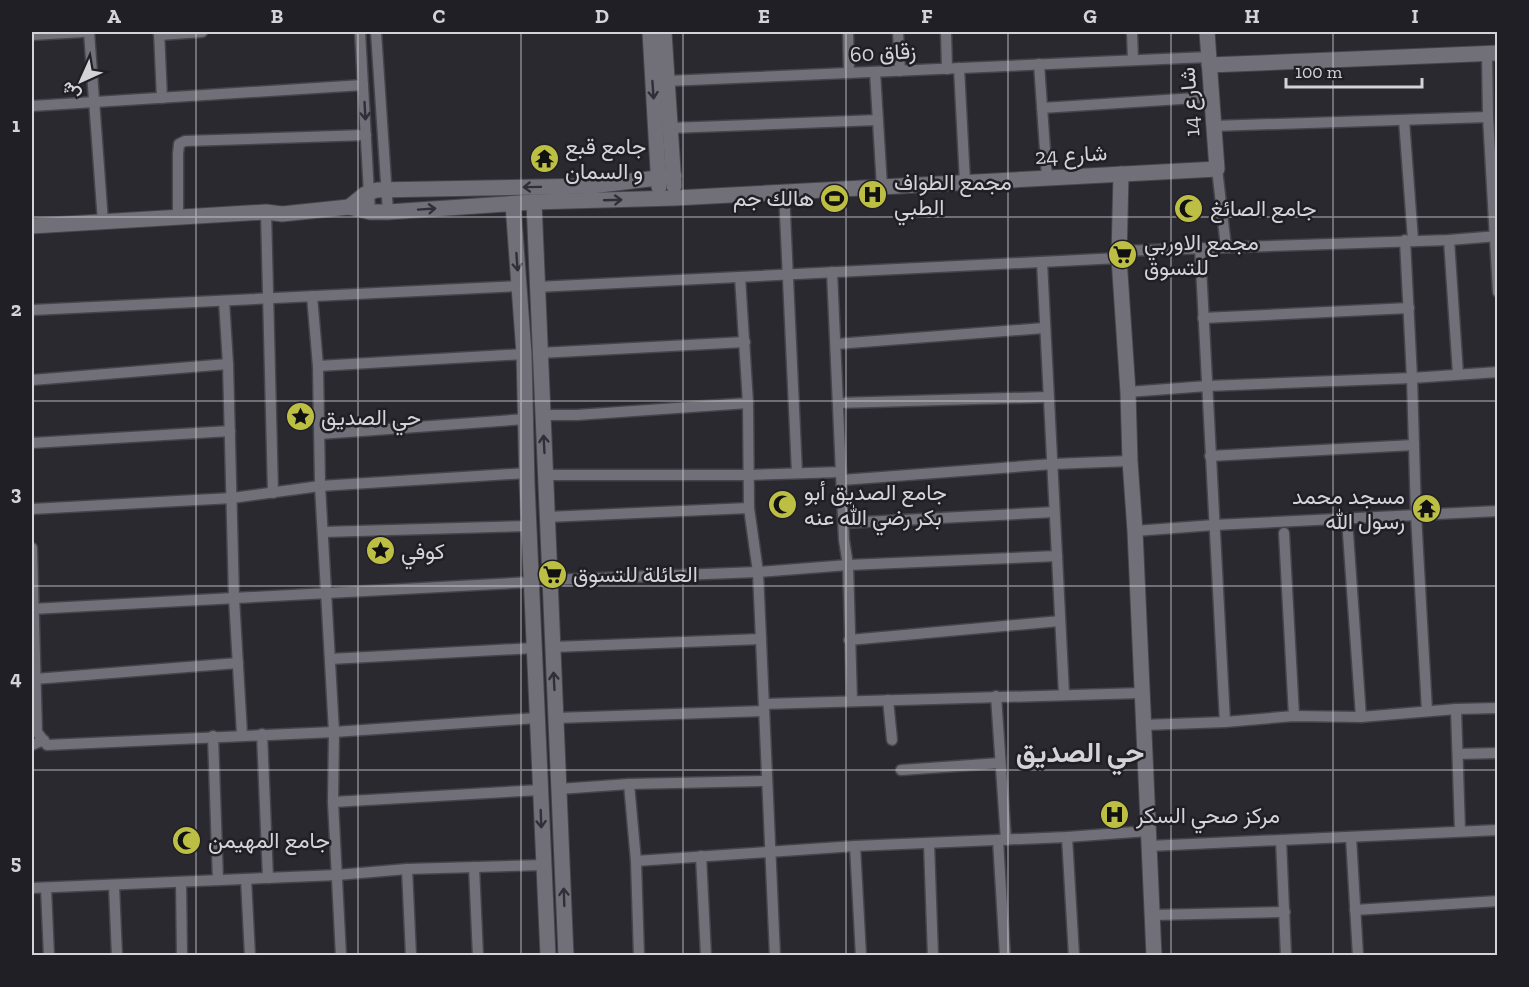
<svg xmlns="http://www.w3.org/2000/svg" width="1529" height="987" viewBox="0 0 1529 987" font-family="'Zilla Slab',Vazirmatn,serif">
<rect width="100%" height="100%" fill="#2a2930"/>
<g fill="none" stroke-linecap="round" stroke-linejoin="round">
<defs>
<g id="street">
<path d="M89,32l14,190"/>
<path d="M159,32l3,66"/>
<path d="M360,32l10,180"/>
<path d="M376,32l12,180"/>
<path d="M848,32l1,41"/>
<path d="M898,32l2,39"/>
<path d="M946,32l1,37"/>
<path d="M1132,32l1,28"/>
<path d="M32,35l51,-3"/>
<path d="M159,35l43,-3"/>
<path d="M1487,53l1,64 10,175"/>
<path d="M1039,64l8,114"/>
<path d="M959,68l6,114"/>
<path d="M875,72l7,115"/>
<path d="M667,81l541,-24"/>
<path d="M32,106l331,-21"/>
<path d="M1042,108l169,-11"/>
<path d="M1404,120l9,120"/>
<path d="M1213,126l275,-9"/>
<path d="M670,128l208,-8"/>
<path d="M1217,169l9,78"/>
<path d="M784,192l13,281"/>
<path d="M266,212l7,281"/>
<path d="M178,217v-63l1,-10 6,-3 181,-6"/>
<path d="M1405,240l7,138 4,137 11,196"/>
<path d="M1449,240l9,134"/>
<path d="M1200,248l25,474"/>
<path d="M1119,251l330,-11 49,-4"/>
<path d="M1042,262l22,432"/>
<path d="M832,272l12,268 4,25 4,136"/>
<path d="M740,277l8,126 1,105 9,64 17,384"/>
<path d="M537,287l582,-29"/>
<path d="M312,296l6,70 2,120 14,246 -1,70 8,154"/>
<path d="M224,301l4,63 6,234 8,136"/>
<path d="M32,310l486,-24"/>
<path d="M1203,318l206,-10"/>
<path d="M836,344l208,-16"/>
<path d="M540,353l205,-11"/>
<path d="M318,366l206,-12"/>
<path d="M32,380l196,-16"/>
<path d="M1128,392l79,-6 205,-8 86,-6"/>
<path d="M838,403l210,-6"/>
<path d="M543,415h34l171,-12"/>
<path d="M320,434l206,-15"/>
<path d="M32,443l198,-12"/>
<path d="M1210,456l204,-11"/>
<path d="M545,475h203l93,-3"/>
<path d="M842,480l211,-16 77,-3"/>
<path d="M32,509l200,-11 88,-12 207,-13"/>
<path d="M547,517l202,-9"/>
<path d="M1347,519l14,198"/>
<path d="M844,523l210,-11"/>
<path d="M1135,531l79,-6 284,-14"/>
<path d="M323,532l206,-6"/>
<path d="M1284,533l10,183"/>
<path d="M32,548l5,184 10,13 287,-13 203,-14"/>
<path d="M550,580l208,-8 90,-7 209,-9"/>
<path d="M32,609l499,-27"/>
<path d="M849,640l211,-19"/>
<path d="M553,647l208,-8"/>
<path d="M330,659l204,-11"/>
<path d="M35,679l203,-16"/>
<path d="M996,696l10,144"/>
<path d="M888,700l4,40"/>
<path d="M764,704l378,-11"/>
<path d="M1456,709l4,122"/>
<path d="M556,718l208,-7"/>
<path d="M1144,725l81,-3 69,-6 67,1 95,-8 42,-1"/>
<path d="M262,734l6,144"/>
<path d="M213,736l5,144"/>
<path d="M32,745l12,-5"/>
<path d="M1458,754l40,-1"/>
<path d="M901,770l99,-7"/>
<path d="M629,784l7,77 3,95"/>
<path d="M559,789l70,-5 138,-3"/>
<path d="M333,802l207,-12"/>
<path d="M1067,837l7,119"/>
<path d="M1351,837l7,119"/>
<path d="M998,840l7,116"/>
<path d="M1281,840l5,116"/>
<path d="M929,844l4,112"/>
<path d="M855,846l6,110"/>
<path d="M1149,846l349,-16"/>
<path d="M701,856l5,100"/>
<path d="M636,861l219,-15 212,-9 81,-6"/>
<path d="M474,867l4,89"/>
<path d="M407,869l4,87"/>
<path d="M246,879l4,77"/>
<path d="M181,882l1,74"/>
<path d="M114,886l3,70"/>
<path d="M32,888l305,-13 70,-6 136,-4"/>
<path d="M46,888l3,68"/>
<path d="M1355,910l143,-9"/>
<path d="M1153,915l132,-3"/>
</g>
<g id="secondary">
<path d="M650,32l9,155"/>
<path d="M664,32l10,154"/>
<path d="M1209,65l289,-12"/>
<path d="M1121,174l-2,84 9,134 2,69 5,70 19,425"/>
<path d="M534,202l32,754"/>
<path d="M513,204l11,150 3,130 21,472"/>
<path d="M349,207l16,-13 12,-4 214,-4 83,-10"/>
<path d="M32,226l234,-14 16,2 67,-7 21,5h18l146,-10 141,-4 542,-29 -10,-137"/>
</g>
</defs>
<!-- street casing -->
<use href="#street" stroke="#45444a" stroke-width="13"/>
<!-- secondary casing -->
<use href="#secondary" stroke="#45444a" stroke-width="17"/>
<!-- street -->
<use href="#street" stroke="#717079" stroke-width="10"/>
<!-- secondary -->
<use href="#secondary" stroke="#717079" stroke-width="15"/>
</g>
<!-- one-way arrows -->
<defs><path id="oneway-shaft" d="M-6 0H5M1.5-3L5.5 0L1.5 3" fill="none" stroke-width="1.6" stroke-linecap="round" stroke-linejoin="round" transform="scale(1.5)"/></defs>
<g stroke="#302f37">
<use href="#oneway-shaft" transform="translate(653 90) rotate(86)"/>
<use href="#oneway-shaft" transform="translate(365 111) rotate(87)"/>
<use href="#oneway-shaft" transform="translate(532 187) rotate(179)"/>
<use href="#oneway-shaft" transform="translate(613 200) rotate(-2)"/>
<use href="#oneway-shaft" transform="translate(427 209) rotate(-4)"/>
<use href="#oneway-shaft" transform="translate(517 262) rotate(86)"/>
<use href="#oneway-shaft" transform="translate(544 444) rotate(-93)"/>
<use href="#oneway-shaft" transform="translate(554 681) rotate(-93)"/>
<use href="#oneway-shaft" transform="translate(541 819) rotate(88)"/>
<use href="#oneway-shaft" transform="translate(564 897) rotate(-92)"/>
</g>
<!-- grid -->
<path fill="none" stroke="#d4d4d8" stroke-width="1.5" stroke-opacity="0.55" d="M196,32v924M358,32v924M521,32v924M683,32v924M846,32v924M1008,32v924M1171,32v924M1333,32v924M32,217h1466M32,401h1466M32,586h1466M32,770h1466"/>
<!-- icons -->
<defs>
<symbol id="temple-disc" viewBox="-11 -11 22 22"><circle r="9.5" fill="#bcbf44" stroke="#201f26"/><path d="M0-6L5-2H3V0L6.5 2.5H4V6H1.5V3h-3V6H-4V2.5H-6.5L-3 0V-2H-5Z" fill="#111"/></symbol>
<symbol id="hospital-disc" viewBox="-11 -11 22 22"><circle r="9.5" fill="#bcbf44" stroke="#201f26"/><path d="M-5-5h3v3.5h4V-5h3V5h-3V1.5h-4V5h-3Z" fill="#111"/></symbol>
<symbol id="stadium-disc" viewBox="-11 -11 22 22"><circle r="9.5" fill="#bcbf44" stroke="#201f26"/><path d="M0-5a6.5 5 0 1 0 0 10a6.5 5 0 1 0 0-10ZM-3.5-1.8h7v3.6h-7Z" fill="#111"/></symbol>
<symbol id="mosque-disc" viewBox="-11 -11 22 22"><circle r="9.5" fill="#bcbf44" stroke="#201f26"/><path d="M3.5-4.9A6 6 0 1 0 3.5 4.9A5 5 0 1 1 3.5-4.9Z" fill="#111"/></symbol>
<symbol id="supermarket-disc" viewBox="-11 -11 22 22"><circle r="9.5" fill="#bcbf44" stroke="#201f26"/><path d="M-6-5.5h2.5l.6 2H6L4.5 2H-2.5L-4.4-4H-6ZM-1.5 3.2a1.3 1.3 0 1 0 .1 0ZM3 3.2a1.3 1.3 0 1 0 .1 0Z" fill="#111"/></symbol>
<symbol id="sight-disc" viewBox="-11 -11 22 22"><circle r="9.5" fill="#bcbf44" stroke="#201f26"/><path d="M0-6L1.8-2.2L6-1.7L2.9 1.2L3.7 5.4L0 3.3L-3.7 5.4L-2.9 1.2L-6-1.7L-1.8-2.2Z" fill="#111"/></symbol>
</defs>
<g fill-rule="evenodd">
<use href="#temple-disc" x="528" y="142" width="33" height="33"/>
<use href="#hospital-disc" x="856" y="178" width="33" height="33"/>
<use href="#stadium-disc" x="818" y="182" width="33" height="33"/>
<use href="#mosque-disc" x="1172" y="192" width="33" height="33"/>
<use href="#supermarket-disc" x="1106" y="238" width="33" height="33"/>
<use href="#sight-disc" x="284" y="400" width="33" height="33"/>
<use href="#mosque-disc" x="766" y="488" width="33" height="33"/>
<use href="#temple-disc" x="1410" y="492" width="33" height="33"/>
<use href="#sight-disc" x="364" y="534" width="33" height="33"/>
<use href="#supermarket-disc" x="536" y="558" width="33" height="33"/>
<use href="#hospital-disc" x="1098" y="798" width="33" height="33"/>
<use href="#mosque-disc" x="170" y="824" width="33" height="33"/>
</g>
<g text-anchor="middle" stroke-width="5" stroke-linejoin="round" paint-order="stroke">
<!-- street labels -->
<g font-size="22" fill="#d4d4d8" stroke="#201f26">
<text transform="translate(883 52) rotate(-3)" y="8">زقاق 60</text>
<text transform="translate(1189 102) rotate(-94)" y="8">شارع 14</text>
<text transform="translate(1071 154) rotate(-3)" y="8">شارع 24</text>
</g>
<!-- poi labels -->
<g font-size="22" fill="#d4d4d8" stroke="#201f26" text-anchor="start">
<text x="565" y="154">جامع قبع<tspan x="565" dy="25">و السمان</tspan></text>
<text x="894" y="190">مجمع الطواف<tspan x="894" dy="25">الطبي</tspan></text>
<text x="814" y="206" text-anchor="end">هالك جم</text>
<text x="1210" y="216">جامع الصائغ</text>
<text x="1144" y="250">مجمع الاوربي<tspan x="1144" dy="25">للتسوق</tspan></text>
<text x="321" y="425">حي الصديق</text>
<text x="804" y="500">جامع الصديق أبو<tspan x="804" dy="25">بكر رضي الله عنه</tspan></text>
<text x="1405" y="504" text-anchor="end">مسجد محمد<tspan x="1405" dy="25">رسول الله</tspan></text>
<text x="401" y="559">كوفي</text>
<text x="573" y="582">العائلة للتسوق</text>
<text x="1136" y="823">مركز صحي السكر</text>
<text x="208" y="848">جامع المهيمن</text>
</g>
<!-- district labels -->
<g font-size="28" font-weight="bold" fill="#d4d4d8" stroke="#201f26">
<text x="1080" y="762">حي الصديق</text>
</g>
</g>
<!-- border -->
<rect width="1529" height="987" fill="none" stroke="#201f26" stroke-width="66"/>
<!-- north arrow -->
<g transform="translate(81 81) rotate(225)" stroke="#201f26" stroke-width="4.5" paint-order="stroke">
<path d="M0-4.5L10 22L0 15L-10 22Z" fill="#d4d4d8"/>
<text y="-9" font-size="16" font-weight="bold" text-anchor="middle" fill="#d4d4d8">ش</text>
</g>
<!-- scale -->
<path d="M1286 78v9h136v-9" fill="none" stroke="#d4d4d8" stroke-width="3"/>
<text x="1295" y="78" font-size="18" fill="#d4d4d8" stroke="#201f26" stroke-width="4.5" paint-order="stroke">100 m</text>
<rect x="33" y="33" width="1463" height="921" fill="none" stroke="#d4d4d8" stroke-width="2"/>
<g font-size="20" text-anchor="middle" font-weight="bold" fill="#d4d4d8">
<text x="114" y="23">A</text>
<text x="277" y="23">B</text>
<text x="439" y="23">C</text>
<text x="602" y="23">D</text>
<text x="764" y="23">E</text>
<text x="927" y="23">F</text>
<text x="1090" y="23">G</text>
<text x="1252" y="23">H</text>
<text x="1415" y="23">I</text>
<text x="16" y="132">1</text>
<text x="16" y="316">2</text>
<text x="16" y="500">3</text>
<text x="16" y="685">4</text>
<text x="16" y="869">5</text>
</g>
</svg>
